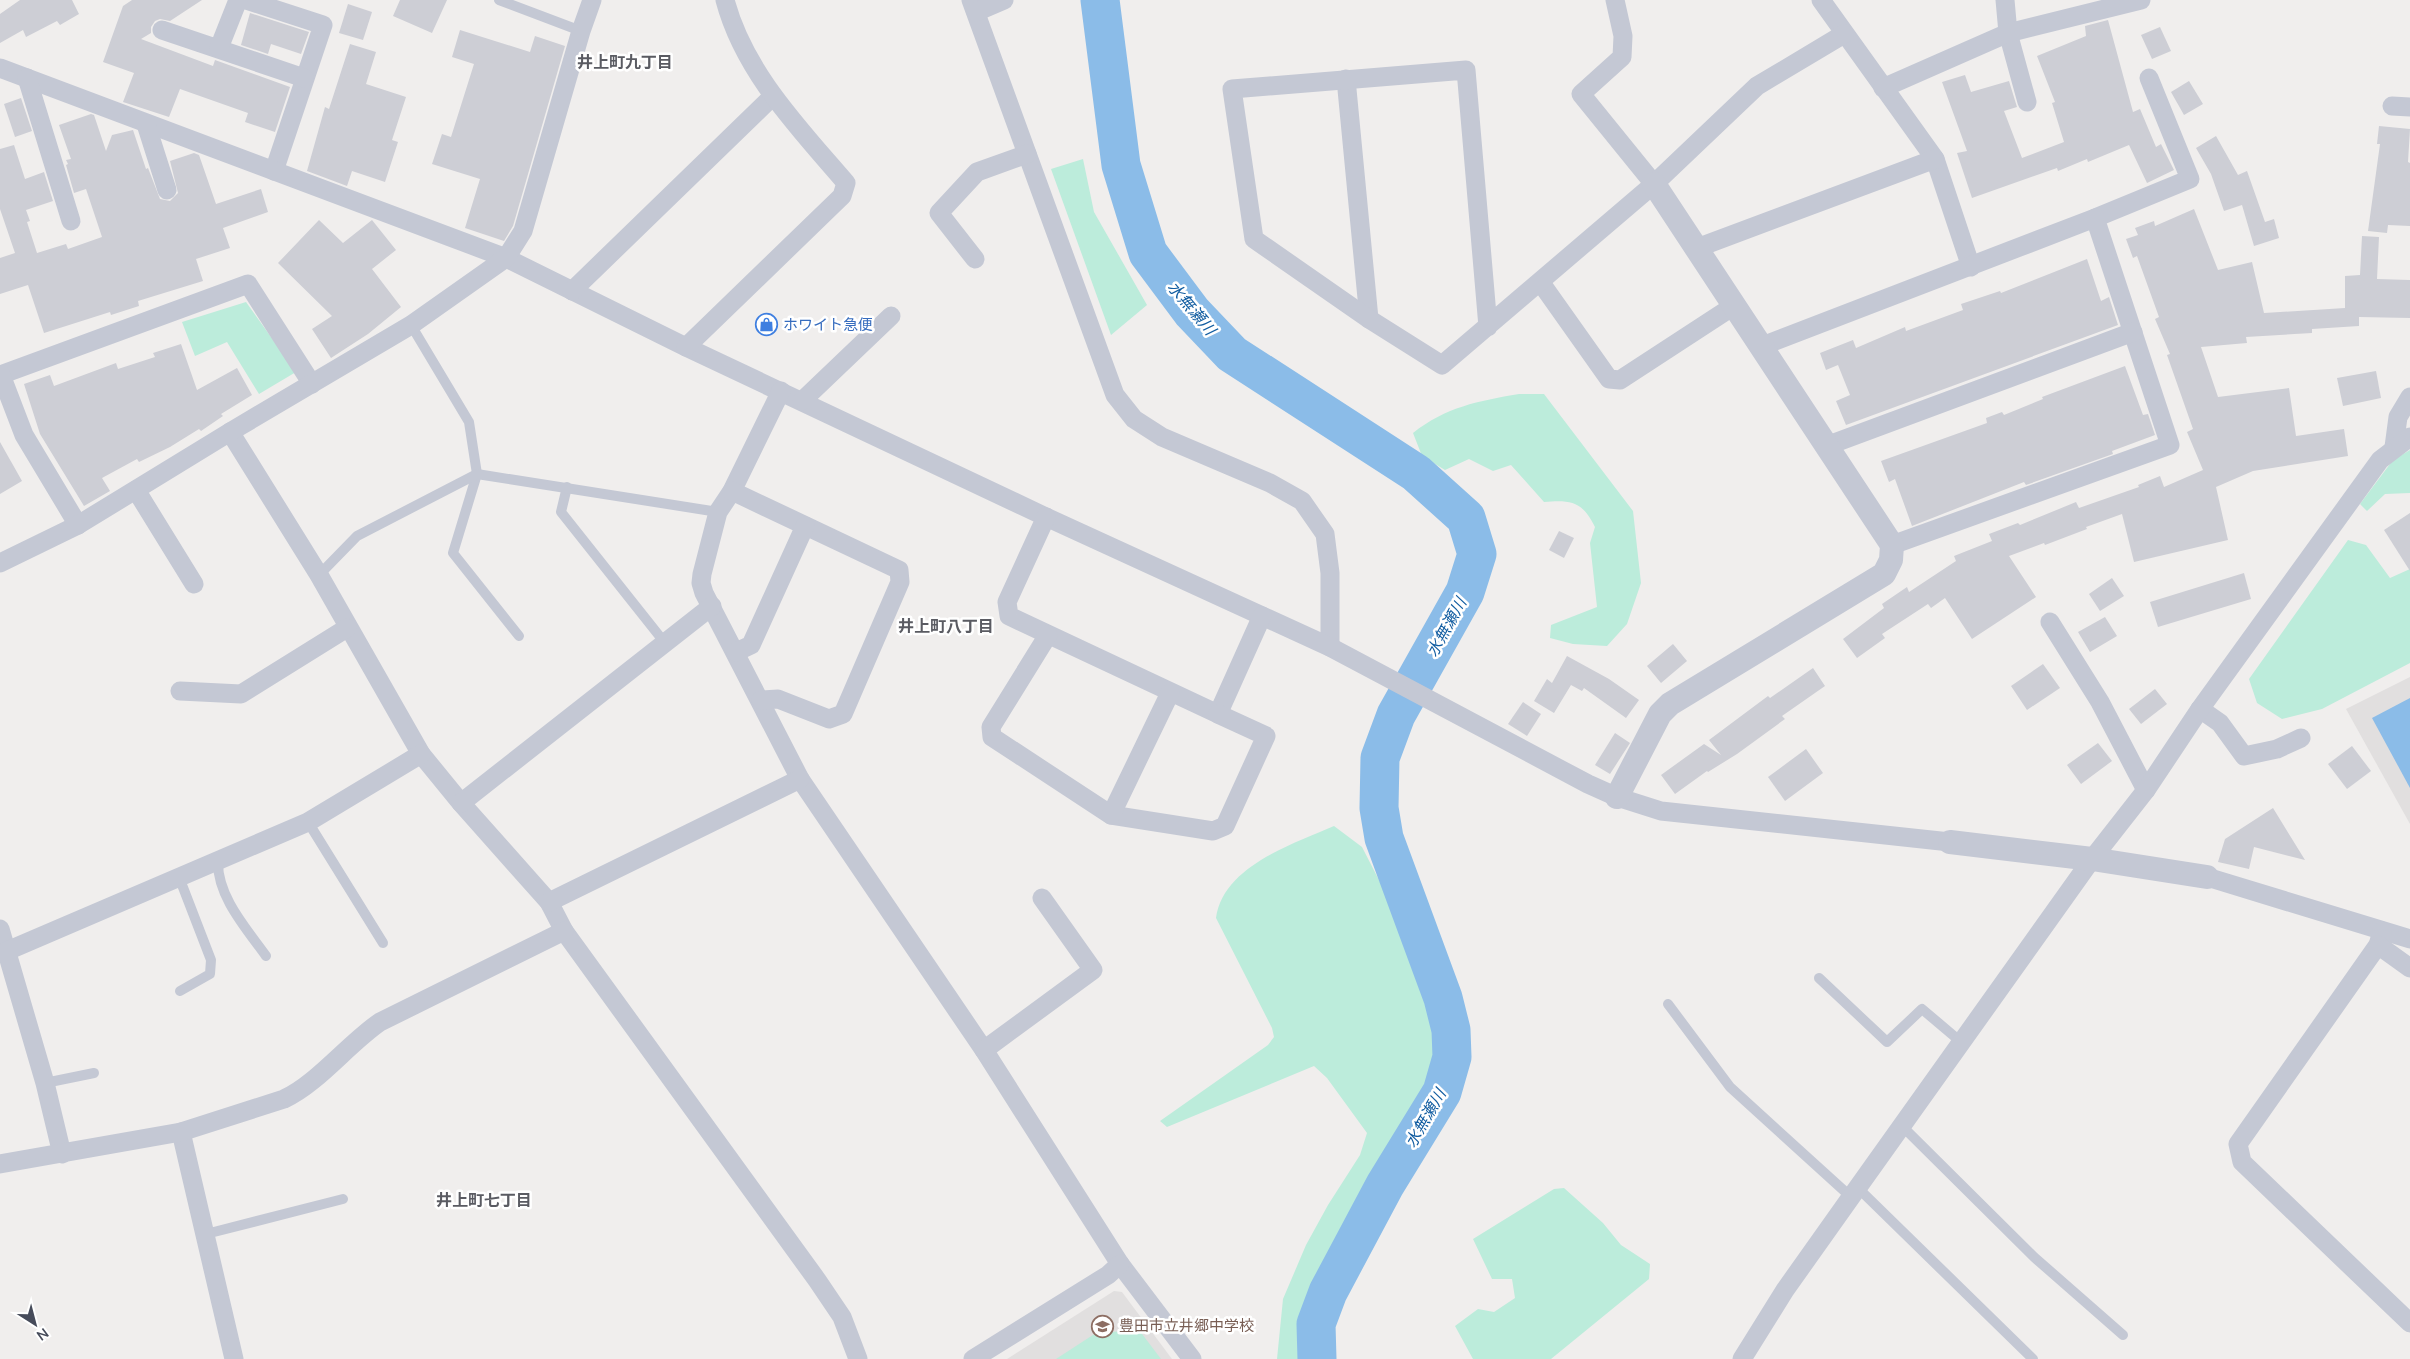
<svg xmlns="http://www.w3.org/2000/svg" width="2410" height="1359" viewBox="0 0 2410 1359" font-family="Mulish,'Noto Sans JP',sans-serif">
<rect width="100%" height="100%" fill="#f0eeed"/>
<!-- education -->
<g fill="#e1dfdf">
<path d="M2410,677v147l-64,-115z"/>
<path d="M1114,1291l8,1 50,67h-165z"/>
</g>
<!-- green -->
<g fill="#bcecdb">
<path d="M1083,159l11,53 53,93 -36,30 -60,-166z"/>
<path d="M246,302l50,70 -37,22 -32,-52 -32,14 -13,-34z"/>
<path d="M1519,394h25l89,117 8,72 -14,41 -20,22 -34,-2 -23,-6 1,-13 46,-18 -7,-64 5,-16c-13,-26 -24,-27 -51,-25l-33,-37 -18,6 -24,-12 -24,11 -23,-14 -9,-23c33,-26 65,-32 106,-39z"/>
<path d="M2410,450v43l-25,1 -18,17 -7,-7 33,-44z"/>
<path d="M2348,540l18,5 24,33 20,-9v94l-88,46 -40,10 -25,-16 -8,-24z"/>
<path d="M1334,826l28,21 36,70 25,61 22,65 -11,43 -93,163 -20,42 -17,60 -6,8h-21l6,-60 23,-54 22,-40 32,-50 7,-22 -40,-55 -13,-12 -147,61 -7,-6 108,-76 6,-8 -2,-9 -56,-110c7,-52 77,-74 118,-92z"/>
<path d="M1564,1188l39,35 18,22 29,19 -1,15 -98,80h-78l-18,-33 23,-17 16,3 21,-14 -3,-19h-20l-19,-40 81,-50z"/>
<path d="M1139,1330l22,29h-105l40,-26z"/>
</g>
<!-- water -->
<path fill="#8bbce8" d="M2410,698v90l-38,-70z"/>
<g fill="none" stroke-linecap="round" stroke-linejoin="round">
<!-- river -->
<path stroke="#8bbce8" stroke-width="39" d="M1100,0l21,165 27,88 44,59 40,42 184,119 50,45 11,36 -12,38 -69,123 -16,43 -1,50 5,30 59,160 8,32 1,27 -10,35 -57,93 -57,107 -12,32 1,35"/>
</g>
<!-- building -->
<g fill="#cdced5">
<path d="M20,0h52l7,14 -19,11 -3,-4 -31,16 -3,-7 -23,13v-29z"/>
<path d="M132,0h70l-32,21 -10,-2 -5,2 -4,6v6l-10,6 72,27 2,-6 75,27 -15,45 -30,-10 3,-9 -68,-24 -11,28 -46,-15 11,-29 -31,-11 20,-56z"/>
<path d="M400,0h47l-15,33 -39,-17z"/>
<path d="M348,4l24,8 -9,28 -24,-7z"/>
<path d="M250,13l59,19 -8,22 -30,-10 -3,10 -27,-9z"/>
<path d="M2108,20l25,92 7,-3 16,38 5,-3 13,26 -27,13 -18,-38 -41,17 -1,-3 -29,12 -1,-3 -85,30 -15,-45 10,-2 -25,-69 23,-7 6,17 38,-11 8,26 -13,4 18,47 42,-16 -12,-39 3,-1 -18,-46 49,-20 -1,-10z"/>
<path d="M2160,27l11,24 -19,8 -11,-24z"/>
<path d="M460,30l70,22 5,-16 30,10 -52,180 -9,15 -39,-13 15,-49 -48,-15 10,-30 9,3 23,-73 -22,-7z"/>
<path d="M350,44l26,8 -10,32 40,13 -14,43 6,2 -13,40 -33,-11 -5,15 -40,-15 18,-64 4,2z"/>
<path d="M2189,81l14,23 -19,11 -13,-23z"/>
<path d="M21,98l11,33 -17,6 -11,-33z"/>
<path d="M91,114l3,1 12,36 6,-16 21,-5 13,39 2,-1 12,31 10,2 8,-8 -8,-32 24,-8 5,2 17,49 45,-15 7,23 -45,16 7,20 -34,11 7,22 -65,20 1,5 -28,9 -1,-3 -66,21 -16,-48 -28,9v-36l15,-5 -15,-44v-60l14,-4 11,34 19,-7 9,29 -27,9 4,11 -3,1 10,31 29,-9 2,5 34,-12 -16,-48 -12,4 -8,-28 2,-1 -2,-4 5,-1 -12,-34z"/>
<path d="M2379,126l31,3 -2,33 2,1v63l-22,-1 -1,8 -19,-2 12,-87h-3z"/>
<path d="M2216,136l22,39 9,-4 18,51 9,-3 5,19 -25,8 -12,-41 -18,6 -13,-37 -15,-26z"/>
<path d="M2194,209l24,61 34,-8 12,51 81,-5v-32l15,-1 2,-39 17,1 -2,42 33,1v38l-51,-1v9l-47,3v4l-66,4 1,6 -46,4 17,50 71,-9 7,48 48,-7 4,27 -95,15 -37,16 12,53 -94,22 -12,-48 -36,13 1,2 -42,16 -1,-2 -35,13 27,41 -64,42 -27,-41 -14,10 -3,-4 -46,30 3,4 -28,20 -14,-19 41,-31 -2,-4 25,-17 2,5 47,-31 -2,-5 38,-15 -3,-7 29,-11 2,2 56,-23 3,6 60,-21 -1,-2 22,-9 4,11 39,-17 -16,-38 6,-3 -26,-74 3,-1 -15,-35 4,-2 -22,-61 -4,2 -7,-19 12,-4 -3,-7 19,-7 1,5z"/>
<path d="M319,220l24,23 29,-23 24,30 -24,19 29,38 -33,27 -37,24 -19,-29 20,-13 -54,-53z"/>
<path d="M2087,259l14,42 8,-4 9,28 -272,100 -10,-24 14,-6 -12,-30 -12,5 -6,-17 33,-13 3,8 49,-21 1,4 57,-21 -2,-6 39,-13 1,2z"/>
<path d="M181,344l16,46 40,-22 15,27 -31,19 2,2 -22,15 -2,-2 -29,18 -31,15 -2,-3 -35,19 8,13 -26,15 -44,-72 -16,-50 26,-9 4,11 62,-23 2,6 37,-12 -2,-4z"/>
<path d="M2125,366l18,49 5,-1 7,21 -43,16 1,3 -87,31 -2,-3 -112,44 -17,-47 -6,3 -8,-21 106,-38 -1,-5 16,-6 2,3 39,-16 -1,-2z"/>
<path d="M2376,371l5,27 -38,8 -6,-28z"/>
<path d="M0,442l22,39 -22,13z"/>
<path d="M2410,513v58l-26,-41z"/>
<path d="M1559,531l15,7 -10,20 -15,-8z"/>
<path d="M2244,573l7,26 -93,28 -8,-25z"/>
<path d="M2112,578l12,18 -24,15 -11,-17z"/>
<path d="M2105,617l12,19 -27,16 -12,-20z"/>
<path d="M1673,644l14,17 -26,22 -14,-17z"/>
<path d="M1567,656l42,23 30,21 -13,18 -42,-30 -2,3 -11,-6 -17,28 -20,-12 13,-22 5,4z"/>
<path d="M2043,664l17,24 -33,22 -16,-24z"/>
<path d="M1813,668l12,18 -43,30 3,3 -48,35 -29,18 -1,-1 -32,23 -14,-19 43,-31 17,11 -12,-15 59,-44 2,2z"/>
<path d="M2155,689l12,15 -26,20 -12,-15z"/>
<path d="M1523,702l18,12 -14,22 -19,-12z"/>
<path d="M1615,733l15,10 -20,31 -15,-9z"/>
<path d="M2098,743l14,18 -31,23 -14,-19z"/>
<path d="M2352,746l19,25 -24,18 -19,-25z"/>
<path d="M1806,749l17,24 -38,28 -17,-24z"/>
<path d="M2273,808l32,52 -51,-13 -5,22 -31,-7 7,-23z"/>
</g>
<g fill="none" stroke-linecap="round" stroke-linejoin="round">
<!-- service -->
<g stroke="#c4c8d4" stroke-width="10">
<path d="M499,0l82,31"/>
<path d="M411,325l58,97 8,52 -24,79 66,83"/>
<path d="M567,487l-6,25 104,131"/>
<path d="M319,575l38,-39 120,-62 241,38"/>
<path d="M308,822l75,121"/>
<path d="M218,861c-1,35 28,67 48,95"/>
<path d="M179,877l32,83 -1,14 -30,17"/>
<path d="M1819,978l68,64 35,-33 39,33"/>
<path d="M1668,1004l62,83 121,110"/>
<path d="M45,1083l49,-10"/>
<path d="M1902,1126l132,131 89,78"/>
<path d="M1858,1188l175,171"/>
<path d="M206,1234l137,-35"/>
</g>
<!-- minor -->
<g stroke="#c4c8d4" stroke-width="19">
<path d="M246,0l77,25 -49,146"/>
<path d="M971,0l144,395 19,24 28,18 108,46 32,18 23,33 5,39v74"/>
<path d="M1615,0l8,36 -1,21 -41,37 73,90"/>
<path d="M1821,0l114,159 36,108"/>
<path d="M2005,0l3,33 19,69"/>
<path d="M976,12l28,-12"/>
<path d="M162,30l142,48"/>
<path d="M219,48l19,-48"/>
<path d="M0,68l506,190 180,89 360,170 284,130 258,137 29,13 44,14 289,31"/>
<path d="M27,78l44,143"/>
<path d="M1346,79l23,240"/>
<path d="M1883,88l125,-55 133,-33"/>
<path d="M2392,106l18,1"/>
<path d="M146,124l21,66"/>
<path d="M2095,218l95,-39 -41,-101"/>
<path d="M1697,248l238,-89"/>
<path d="M975,259l-36,-46 38,-41 50,-18"/>
<path d="M1541,283l68,96 11,1 115,-75"/>
<path d="M572,291l201,-195"/>
<path d="M1488,327l-22,-257 -234,19 22,150 115,80 73,46 212,-181 103,-98 87,-52"/>
<path d="M1762,346l333,-128 75,227 -278,100"/>
<path d="M686,347l156,-151 4,-13c-47,-55 -102,-111 -121,-183"/>
<path d="M0,375l248,-91 64,100"/>
<path d="M1,375l23,60 54,90"/>
<path d="M781,391l-49,100 -14,21 -16,62 -1,9 3,10 96,186 184,271 136,214 72,95"/>
<path d="M802,401l89,-85"/>
<path d="M230,432l89,143 102,179 40,49 88,99 15,29 253,349 25,37 16,42"/>
<path d="M1829,445l304,-113"/>
<path d="M2394,447l4,-30 12,-20"/>
<path d="M136,490l58,94"/>
<path d="M732,491l167,79 1,12 -57,132 -14,5 -51,-20 -17,1"/>
<path d="M1046,517l-39,85 2,14 209,98 44,-98"/>
<path d="M0,563l78,-38 152,-93 181,-107 95,-67 17,-27 58,-200 11,-31"/>
<path d="M2050,622l50,80 46,88"/>
<path d="M1048,635l-57,92 1,10 119,78 102,16 12,-5 41,-90 -48,-22"/>
<path d="M736,652l15,-7 54,-119"/>
<path d="M180,691l61,3 106,-66"/>
<path d="M2200,709l20,14 24,33 33,-7 24,-11"/>
<path d="M461,803l251,-197"/>
<path d="M1111,815l59,-122"/>
<path d="M2207,877l203,62"/>
<path d="M549,902l251,-123"/>
<path d="M0,929l45,154 17,71"/>
<path d="M2382,931l-4,14 -140,199 4,18 168,161"/>
<path d="M2378,945l32,23"/>
<path d="M7,951l301,-129 113,-68"/>
<path d="M984,1050l109,-80 -51,-72"/>
<path d="M181,1132l53,227"/>
<path d="M0,1164l181,-32 103,-33c33,-15 64,-55 96,-77l184,-91"/>
<path d="M973,1359l135,-84 12,-11"/>
<path d="M1742,1359l43,-69 66,-93 241,-338 54,-69 54,-81 180,-249 30,-23"/>
</g>
<!-- tertiary -->
<g stroke="#c4c8d4" stroke-width="24">
<path d="M1617,797l43,-83 10,-10 214,-130 7,-14 1,-15 -238,-361"/>
<path d="M1950,842l142,17 115,18"/>
</g>
</g>
<!-- icons -->
<defs>
<symbol id="shop-ring" viewBox="-11 -11 22 22"><circle r="9.5" fill="#fff" stroke="#3f7fe0" stroke-width="1.5"/><path d="M-5-2.5h2.3a2.7 3.5 0 0 1 5.4 0H5L5.5 6h-11ZM-1.5-2.5h3a1.5 2.3 0 0 0-3 0Z" fill="#3f7fe0"/></symbol>
<symbol id="school-ring" viewBox="-11 -11 22 22"><circle r="9.5" fill="#fff" stroke="#8d6e63" stroke-width="1.5"/><path d="M0-5L7-2L0 1L-7-2ZM-4 1L0 2.5L4 1V4Q0 6-4 4Z" fill="#8d6e63"/></symbol>
</defs>
<g fill-rule="evenodd">
<use href="#shop-ring" x="754" y="312" width="25" height="25"/>
<use href="#school-ring" x="1090" y="1314" width="25" height="25"/>
</g>
<g text-anchor="middle" stroke-width="5" stroke-linejoin="round" paint-order="stroke">
<!-- shop labels -->
<g font-size="15" fill="#366cbe" stroke="#fff" text-anchor="start">
<text x="783" y="330">ホワイト急便</text>
</g>
<!-- education labels -->
<g font-size="15" fill="#785e54" stroke="#fff" text-anchor="start">
<text x="1119" y="1331">豊田市立井郷中学校</text>
</g>
<!-- neighbourhood labels -->
<g font-size="16" font-weight="bold" fill="#5a5b62" stroke="#fff">
<text x="625" y="68">井上町九丁目</text>
<text x="946" y="632">井上町八丁目</text>
<text x="484" y="1206">井上町七丁目</text>
</g>
<!-- water labels -->
<g font-size="16" font-style="italic" fill="#125da1" stroke="#fff">
<text transform="translate(1192 308) rotate(50)" y="6">水無瀬川</text>
<text transform="translate(1446 627) rotate(-61)" y="6">水無瀬川</text>
<text transform="translate(1425 1118) rotate(-60)" y="6">水無瀬川</text>
</g>
</g>
<!-- north arrow -->
<g transform="translate(35 1324) rotate(144)" stroke="#ffffff" stroke-width="4" paint-order="stroke">
<path d="M0-4L9 19L0 12L-9 19Z" fill="#464b5a"/>
<text y="-8" font-size="14" font-weight="bold" text-anchor="middle" fill="#464b5a">N</text>
</g>
</svg>
